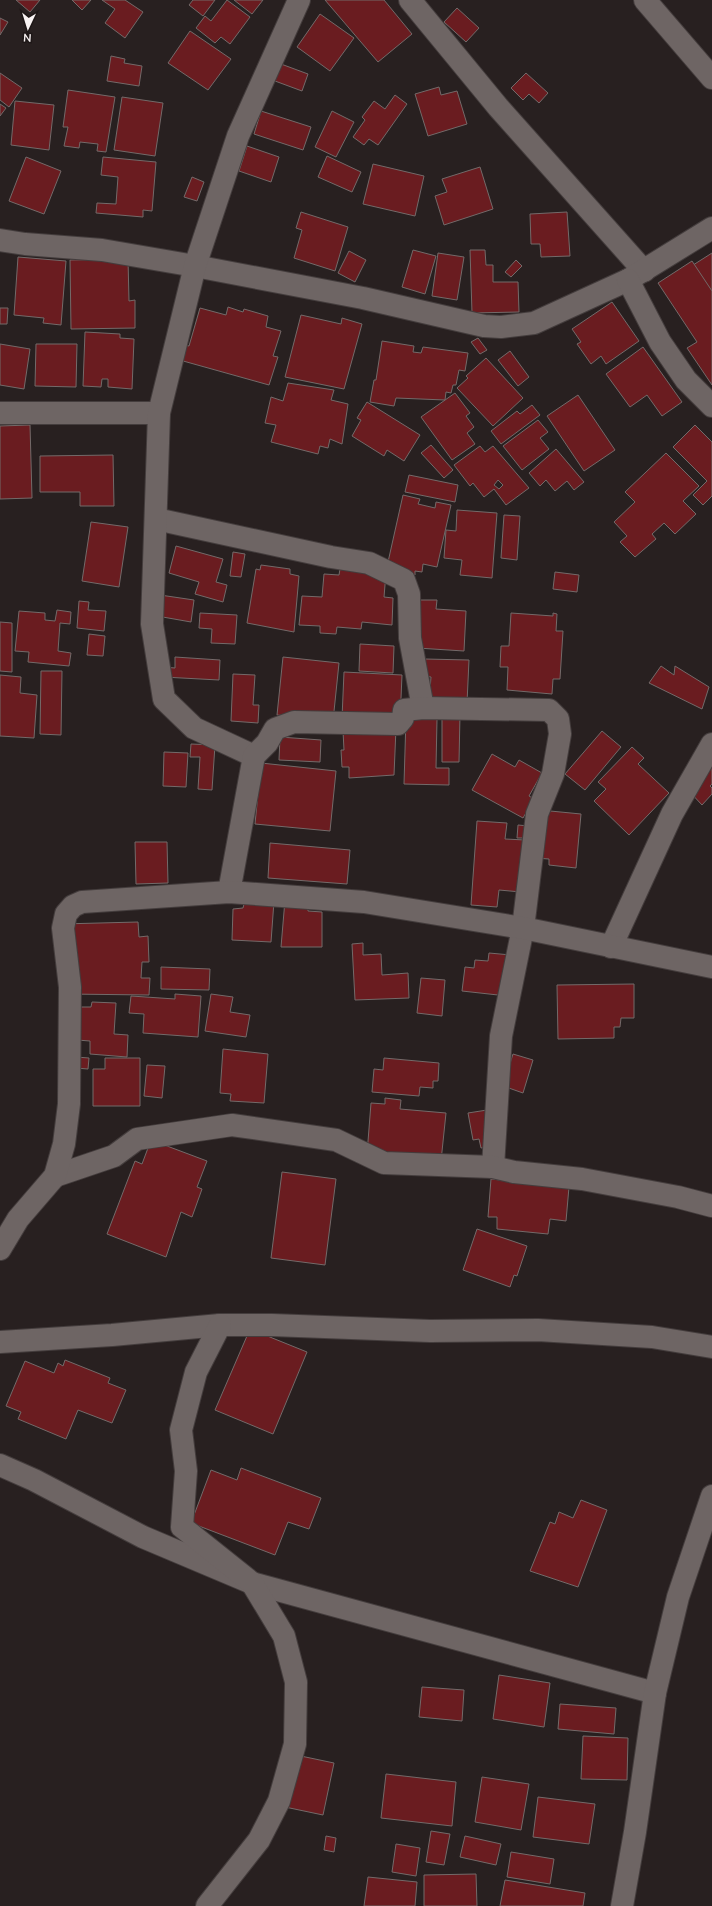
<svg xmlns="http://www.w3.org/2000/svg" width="712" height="1906" viewBox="0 0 712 1906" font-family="Mulish,sans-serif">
<rect width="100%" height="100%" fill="#282020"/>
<!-- building -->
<g fill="#6a1c20" stroke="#736a69" fill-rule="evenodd">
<path d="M16,0h24l-10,12z"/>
<path d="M72,0h19l-9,10z"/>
<path d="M102,0h23l18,12 -18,26 -20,-15 10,-14z"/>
<path d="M193,0h22l-12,16 -14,-11z"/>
<path d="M227,0l23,17 -20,27 -9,-7 -6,6 -19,-15 9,-12 6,5z"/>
<path d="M234,0h29l-11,14z"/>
<path d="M325,0h59l28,34 -34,28z"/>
<path d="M457,8l22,20 -13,14 -22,-20z"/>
<path d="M320,14l34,24 -24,33 -33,-24z"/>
<path d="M0,18l8,4 -8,13z"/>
<path d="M190,31l41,28 -23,31 -40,-27z"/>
<path d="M111,56l14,3 -1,4 18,3 -3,20 -32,-5z"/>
<path d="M281,64l27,10 -6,17 -27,-10z"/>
<path d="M0,73l22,15 -13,19 -9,-7z"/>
<path d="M526,73l22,20 -9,10 -10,-9 -6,6 -12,-12z"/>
<path d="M439,87l2,8 16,-4 10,33 -39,12 -13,-42z"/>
<path d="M68,90l47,7 -9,55 -9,-1 1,-7 -18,-2 -1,6 -15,-2 4,-19h-5z"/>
<path d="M395,95l12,9 -29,41 -9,-6 -5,6 -11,-8 12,-17 -3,-3 12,-16 11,8z"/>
<path d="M122,97l41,6 -8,53 -41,-6z"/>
<path d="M15,101l39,4 -5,45 -38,-5z"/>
<path d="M0,104l6,4 -6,8z"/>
<path d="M261,111l50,16 -8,23 -49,-16z"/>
<path d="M332,111l22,11 -18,35 -21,-10z"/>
<path d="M247,146l32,11 -8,25 -32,-11z"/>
<path d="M327,156l34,16 -9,20 -34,-15z"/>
<path d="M26,157l35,14 -17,43 -35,-13z"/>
<path d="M103,157l53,5 -4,49 -9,-1v7l-47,-4 1,-10 19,1 2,-27 -17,-2z"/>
<path d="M373,164l51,12 -9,40 -52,-12z"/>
<path d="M480,167l13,42 -49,16 -9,-29 12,-4 -5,-13z"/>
<path d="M192,177l12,5 -7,19 -13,-4z"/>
<path d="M301,212l47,15 -13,44 -41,-13 8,-28 -6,-2z"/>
<path d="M567,212l3,44 -29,1 -1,-13h-9l-1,-30z"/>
<path d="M413,250l23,6 -11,38 -23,-7z"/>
<path d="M470,250h15l1,15h7v17h25l1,30 -47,1z"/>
<path d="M349,251l17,9 -11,22 -17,-9z"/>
<path d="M438,253l26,4 -7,43 -25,-4z"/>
<path d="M712,253v40l-3,2 -19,-28z"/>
<path d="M18,257l48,4 -5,64 -18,-2 1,-5 -30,-3z"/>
<path d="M128,259l1,42 6,-1v28l-64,1 -1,-69z"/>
<path d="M516,260l6,6 -11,11 -6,-5z"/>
<path d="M692,261l20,30v94l-25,-37 10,-6 -39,-59z"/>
<path d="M612,302l27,39 -33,23 -5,-8 -10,8 -14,-20 4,-2 -9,-13z"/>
<path d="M228,307l15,5 1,-3 24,7 -2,11 15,4 -8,25 5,1 -9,28 -93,-26 4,-15 9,2 11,-38 26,7z"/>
<path d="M0,308h8l-1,16h-7z"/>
<path d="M301,315l40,9 1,-6 20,6 -18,65 -59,-12z"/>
<path d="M85,332l35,2v4l14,1 -2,50 -24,-2v-8h-6l-1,8 -18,-1z"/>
<path d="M478,338l9,12 -7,4 -9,-12z"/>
<path d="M382,341l32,5 -1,6 8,1 2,-6 45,6 -3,18 -6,-1 -3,15h-3l-2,8 -5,-1 -1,8 -49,-2 -2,8 -24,-4 4,-22h2z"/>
<path d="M0,344l30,5 -6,40 -24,-4z"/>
<path d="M36,344h41l-1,43 -41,-1z"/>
<path d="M643,347l39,55 -20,14 -15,-21 -17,12 -24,-33z"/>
<path d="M510,351l19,26 -11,9 -20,-26z"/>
<path d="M486,358l37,40 -30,28 -36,-38 11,-10 -2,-2z"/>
<path d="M288,383l46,7 -3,10 17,4 -6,40 -12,-5 -2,9 -8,-2 -2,8 -47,-12 5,-17 -11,-2 6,-26 12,4z"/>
<path d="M455,393l15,20 -4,3 8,11 -7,6 8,11 -23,16 -31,-43z"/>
<path d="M578,395l37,55 -31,21 -37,-55z"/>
<path d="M367,402l53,33 -16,26 -17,-11 -3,6 -32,-20 9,-16 -4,-2z"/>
<path d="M532,405l8,10 -39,29 -10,-13 26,-20 3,3z"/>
<path d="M538,420l10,12 -8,6 9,11 -27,21 -19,-24z"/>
<path d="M30,425l2,73 -32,1v-73z"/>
<path d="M695,425l17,17v54l-9,9 -10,-10 14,-14 -34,-34z"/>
<path d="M431,445l22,25 -9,8 -23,-25z"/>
<path d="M480,446l5,6 8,-6 36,42 -23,17 -12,-16 -10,8 -11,-14 -3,3 -16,-21zM498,480l5,5 -4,4 -5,-4z"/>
<path d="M556,449l28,33 -10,8 -7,-9 -12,10 -9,-11 -6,6 -11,-13z"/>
<path d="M666,453l33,33 -16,15 13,13 -21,20 -11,-11 -12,11 4,5 -21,18 -15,-15 7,-6 -13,-14 21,-20 -10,-10z"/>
<path d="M113,455l1,51h-34v-14h-40v-36z"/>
<path d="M409,475l49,10 -3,17 -50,-10z"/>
<path d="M403,495l17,4 -2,5 17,4 1,-6 15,3 -14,62 -14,-3 -1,8 -7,-1v4l-29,-4z"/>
<path d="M457,510l40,3 -5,65 -32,-3 2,-15 -18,-2 2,-28 10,1z"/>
<path d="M504,515l16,1 -3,44 -16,-2z"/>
<path d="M91,522l37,5 -9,60 -37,-6z"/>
<path d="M176,546l47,13 -7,23 11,3 -4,17 -28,-8 4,-12 -30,-9z"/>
<path d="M233,552l12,2 -4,23 -11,-1z"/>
<path d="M261,565l29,4v5l9,2 -5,56 -47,-9 9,-54 4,1z"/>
<path d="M340,569l46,4 -2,24 9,1 -1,27 -30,-3 -1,7 -24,-2 -1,7 -16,-1v-7l-21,-1 3,-29 20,1 2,-23 15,1z"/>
<path d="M555,572l24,3 -2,17 -24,-3z"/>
<path d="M160,595l34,5 -3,22 -34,-6z"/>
<path d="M420,600h17l-1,9 30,2 -2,40 -47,-3z"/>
<path d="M79,601l10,1 -1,8 18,1 -2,20 -27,-3z"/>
<path d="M57,610l14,2 -1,12 -10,-1 -2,28 13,2 -2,13 -41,-4 1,-10 -14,-1 4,-40 26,2v7l10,1z"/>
<path d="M200,613l37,2 -2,29 -24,-1 1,-14 -13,-1z"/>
<path d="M511,613l42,3v-3l4,1 -1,17h7l-3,48h-7l-1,15 -45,-4 1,-23h-8l1,-21h8z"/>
<path d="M0,622l12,1v49l-12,-1z"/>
<path d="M89,634l16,2 -2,20 -16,-1z"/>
<path d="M360,644l34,2 -1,27 -34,-2z"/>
<path d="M175,657l45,3 -1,20 -56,-3v-10l12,1z"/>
<path d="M283,657l56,6 -6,58 -56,-6z"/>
<path d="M425,659l44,1 -2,43 -38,-1 2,-25 -7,-1z"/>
<path d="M661,666l13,9 1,-9 34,21 -7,22 -53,-26z"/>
<path d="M41,671h21l-1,64 -21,-1z"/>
<path d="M344,672l58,3 -2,46 -58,-3z"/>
<path d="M233,674l22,1 -2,30h6l-1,18 -27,-2z"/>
<path d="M0,675l21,2 -1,16 17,2 -3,43 -34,-2z"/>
<path d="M442,714h18l-1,48h-17z"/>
<path d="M406,718l31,1 -1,49h13v17l-45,-1z"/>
<path d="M396,728l-2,47 -45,3v-11h-7l-1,-17h3l-1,-19z"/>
<path d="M602,731l19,16 -36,43 -20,-16z"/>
<path d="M280,737l41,3 -1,22 -41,-2z"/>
<path d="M712,743v41l-2,2 2,2v6l-10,11 -13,-14z"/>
<path d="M191,744l24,1 -3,45 -14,-1 2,-32h-10z"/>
<path d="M632,747l12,11 -6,6 31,29 -40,42 -35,-34 12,-12 -8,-7z"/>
<path d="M164,752l24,1 -2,34 -23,-1z"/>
<path d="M492,754l23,13 4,-7 23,13 -13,23 5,3 -11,19 -51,-28z"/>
<path d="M261,763l75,8 -6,60 -75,-7z"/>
<path d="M540,810l41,4 -5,54 -27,-3v-6l-14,-1z"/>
<path d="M477,821l30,2 -2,16 20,1 -4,52 -22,-2 -2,17 -26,-2z"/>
<path d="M518,825l11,1 -1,12h-11z"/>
<path d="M135,842h32l1,41 -32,1z"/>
<path d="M270,843l80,7 -3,34 -79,-6z"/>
<path d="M245,900l29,1 -3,41 -39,-2 1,-31 10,-1z"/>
<path d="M285,900l23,1v10l14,1v35h-41z"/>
<path d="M138,922l1,15 9,-1 1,26h-7l-1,16h9l-1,17 -83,-1 -5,-70z"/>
<path d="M363,943v12l18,-1 1,21 26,-2 1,25 -54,2 -3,-56z"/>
<path d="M489,953l22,2 -4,41 -45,-5 3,-24 9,1 1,-8 13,1z"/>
<path d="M161,967l49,2 -1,21 -48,-1z"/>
<path d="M421,978l24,2 -3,36 -25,-3z"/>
<path d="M634,984v34h-13l-1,9h-6v11l-56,1 -1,-54z"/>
<path d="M175,994l26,2 -3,41 -55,-4 1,-19 -15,-1 2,-17 44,3z"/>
<path d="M211,994l22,3 -3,15 20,3 -4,22 -41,-6z"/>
<path d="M92,1002l24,1 -2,31 14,1 -1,22 -37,-3v-13l-13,-1 2,-33h12z"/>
<path d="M223,1049l45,5 -4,49 -34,-2 1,-7 -11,-1z"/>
<path d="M513,1054l20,6 -10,33 -20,-7z"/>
<path d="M76,1057l13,1 -1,11 -13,-1z"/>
<path d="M105,1058h35v48h-47v-37h12z"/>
<path d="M384,1058l55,5 -1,18h-5v7l-13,-1 -1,9 -47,-4 2,-23 9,1z"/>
<path d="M147,1065l18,1 -3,32 -18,-2z"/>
<path d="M385,1098l16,2 -1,9 46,4 -5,48 -74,-7 4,-51 14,1z"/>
<path d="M487,1110l6,36 -12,2 -2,-9 -6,1 -5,-27z"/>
<path d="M151,1140l56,21 -10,26 5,2 -10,28 -11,-5 -15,45 -59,-23 28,-73 7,3z"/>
<path d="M282,1172l54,7 -11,86 -54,-7z"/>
<path d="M491,1179l78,8 -3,34 -16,-2 -2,15 -51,-5v-12h-9z"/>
<path d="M477,1229l50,17 -10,30 -3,-1 -4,12 -47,-17z"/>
<path d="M250,1329l57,23 -34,82 -58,-24z"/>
<path d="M65,1360l45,18 -2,5 18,7 -14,33 -34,-13 -12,29 -48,-20 3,-7 -15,-6 19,-45 29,12 4,-10 5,3z"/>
<path d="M241,1468l80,30 -12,31 -21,-7 -13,33 -84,-32 20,-53 26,10z"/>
<path d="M581,1500l26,10 -29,77 -48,-16 20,-49 5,2 4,-12 14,6z"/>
<path d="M499,1675l51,8 -6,44 -51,-8z"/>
<path d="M422,1687l42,3 -2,31 -43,-4z"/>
<path d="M560,1704l56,4 -2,26 -56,-5z"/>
<path d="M583,1736l45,2 -1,42 -46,-1z"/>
<path d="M296,1755l38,8 -11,52 -38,-8z"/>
<path d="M386,1774l70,8 -4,44 -71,-8z"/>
<path d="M482,1777l47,7 -8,46 -46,-8z"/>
<path d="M538,1797l57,7 -6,40 -56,-7z"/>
<path d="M431,1831l19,3 -6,31 -18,-3z"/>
<path d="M326,1836l10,2 -2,14 -10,-2z"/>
<path d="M465,1836l36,8 -5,21 -36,-8z"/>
<path d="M396,1844l24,4 -4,28 -24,-4z"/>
<path d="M511,1852l43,7 -4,25 -43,-7z"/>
<path d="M476,1874l1,32h-53v-31z"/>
<path d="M368,1877l49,5 -2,24h-51z"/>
<path d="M505,1880l80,13 -2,13h-83z"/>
</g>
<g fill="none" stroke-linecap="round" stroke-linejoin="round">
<defs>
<g id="street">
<path d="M410,0l88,107 146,164"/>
<path d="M645,0l67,78"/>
<path d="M0,240l25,4 77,6 93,16 168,32 121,28 17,1 33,-4 94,-43 84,-52"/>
<path d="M628,280l32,62 26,38 26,26"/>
<path d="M0,413h159"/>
<path d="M156,519l175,38 38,6 35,17 5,14 1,44 13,70"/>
<path d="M254,756l-60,-28 -30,-29 -12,-75 7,-211 36,-147 43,-130 61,-136"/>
<path d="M229,892l25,-136 13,-13 8,-14 19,-7 104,2 5,-6 1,-8 19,-2 126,2 9,9 2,15 -7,40 -16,40 -14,114 -22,108 -8,131"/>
<path d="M611,947l61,-133 40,-70"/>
<path d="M55,1176l59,-20 23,-17 95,-14 104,15 48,23 109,4 21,5 68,7 96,18 34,9"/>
<path d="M0,1249l18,-30 37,-43 9,-32 5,-40 1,-117 -7,-59 3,-14 7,-8 9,-4 147,-10 135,10 159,26 189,39"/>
<path d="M0,1342l112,-7 108,-10h52l158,6 108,-1 114,7 60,10"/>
<path d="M0,1465l34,15 109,57 109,46 403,110"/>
<path d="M207,1906l52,-66 20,-39 16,-57 1,-62 -12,-46 -32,-53 -70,-56 4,-56 -5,-41 15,-58 24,-47"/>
<path d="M622,1906l13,-74 20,-139 23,-96 34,-101"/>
</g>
</defs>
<!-- street casing -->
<use href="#street" stroke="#443d3d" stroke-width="24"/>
<!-- street -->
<use href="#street" stroke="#6e6564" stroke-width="22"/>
</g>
<!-- north arrow -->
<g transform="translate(28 28) rotate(184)" stroke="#1e1717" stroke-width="3" paint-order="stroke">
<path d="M0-3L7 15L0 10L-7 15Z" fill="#f9f3f3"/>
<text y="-6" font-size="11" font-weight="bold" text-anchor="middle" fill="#f9f3f3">N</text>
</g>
</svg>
